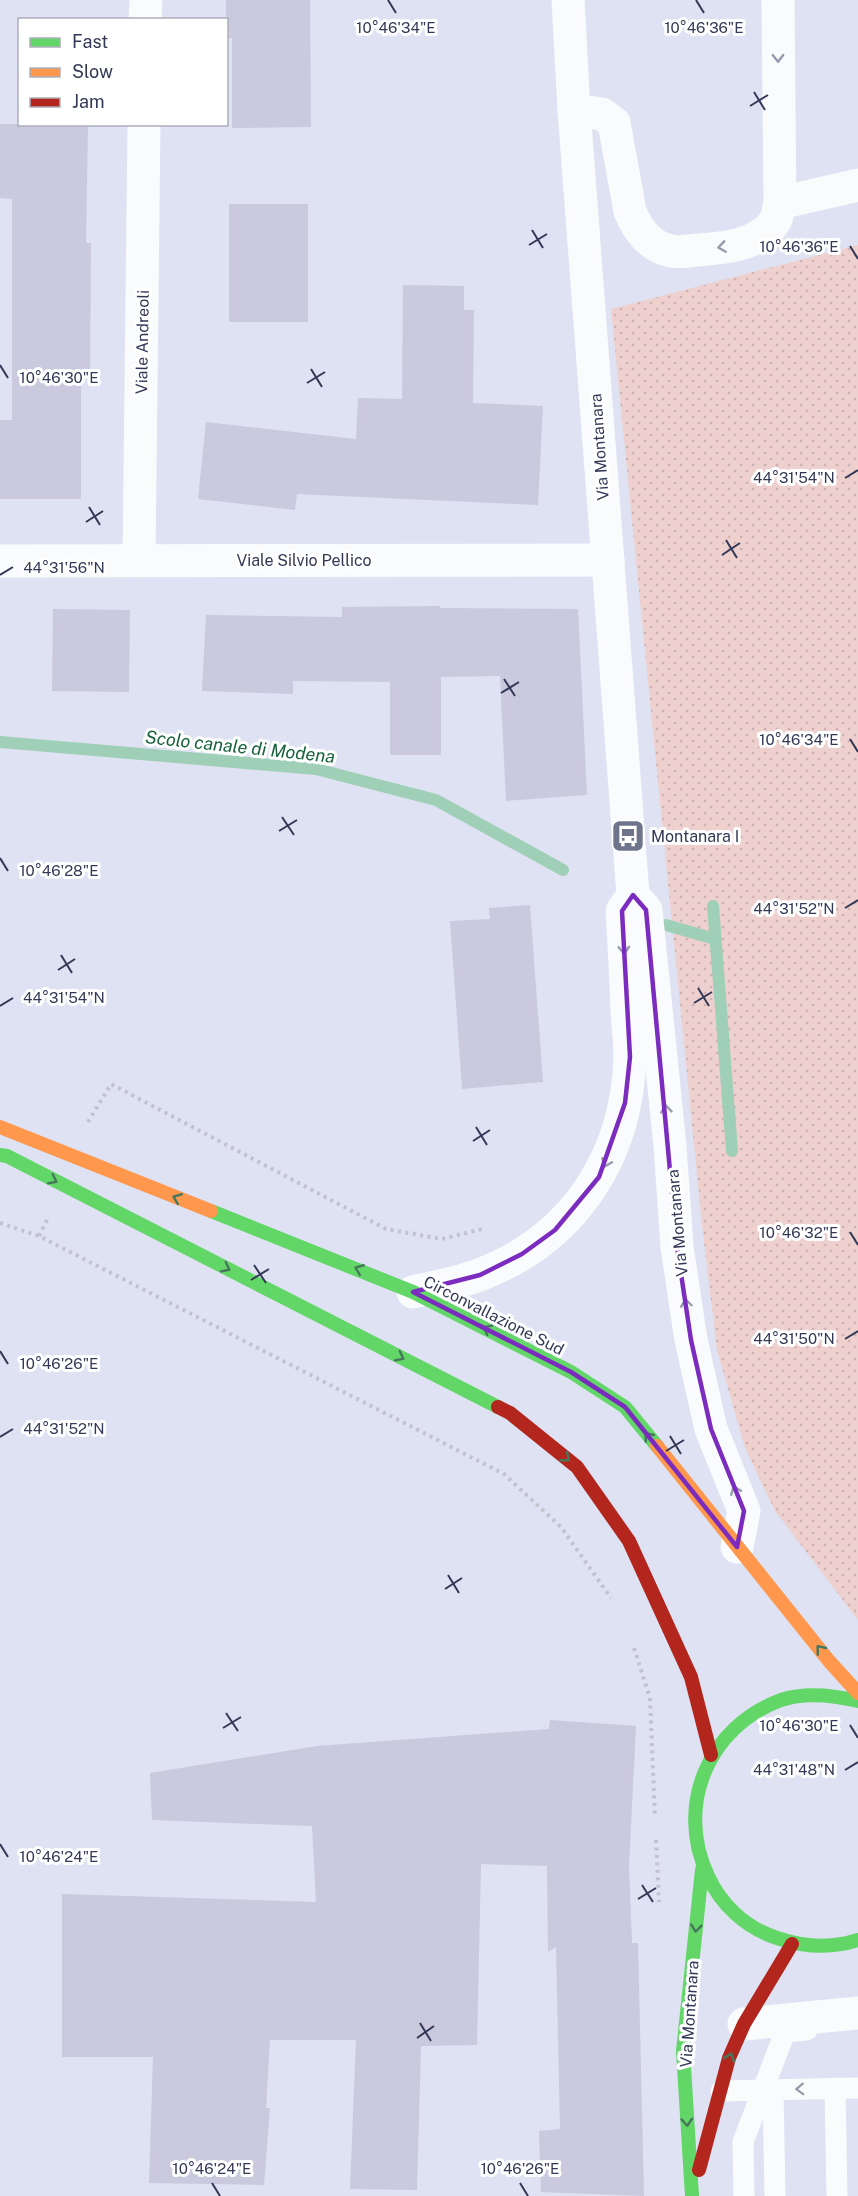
<svg xmlns="http://www.w3.org/2000/svg" width="858" height="2196" viewBox="0 0 858 2196" font-family="'Public Sans',sans-serif">
<defs>
<pattern id="garden-dots" width="8" height="8" patternUnits="userSpaceOnUse" patternTransform="scale(1.5)"><rect width="8" height="8" fill="#eed0ce"/><path d="M2 2h.1M6 6h.1" fill="none" stroke="#cdb3b3" stroke-width="1.8" stroke-linecap="round"/></pattern>
</defs>
<rect width="100%" height="100%" fill="#dee2f2"/>
<!-- garden -->
<path fill="url(#garden-dots)" d="M858,245v1375l-83,-109 -30,-63 -28,-98 -15,-125 -91,-916z"/>
<g fill="none" stroke-linecap="round" stroke-linejoin="round">
<!-- stream -->
<g stroke="#a0cfb7" stroke-width="12">
<path d="M0,742l316,27 120,31 127,70"/>
<path d="M713,906l19,245"/>
<path d="M666,925l49,14"/>
</g>
</g>
<!-- building -->
<g fill="#cac9dd">
<path d="M226,0h84l1,127 -79,1v-90h-6z"/>
<path d="M0,124h88l-2,119h5l-1,127h-9v129h-81v-79h12v-221l-12,-1z"/>
<rect x="229" y="204" width="79" height="118"/>
<path d="M403,285l61,1v24h10l-1,93 70,3 -5,99 -241,-11 -2,16 -97,-11 8,-77 150,17 2,-41 44,1z"/>
<path d="M440,606v2l138,1 9,186 -81,6 -6,-125 -59,1v78h-51v-73l-97,-1v13l-91,-3 4,-76 136,2v-10z"/>
<path d="M53,609l77,1 -1,82 -77,-1z"/>
<path d="M530,905l13,177 -81,7 -12,-168 40,-2 -1,-11z"/>
<path d="M550,1720l86,6 -7,140 3,77h6l6,253 -103,-4 -2,-61 21,-2 -4,-182 -8,5 -1,-86 -66,-2 -4,181 -56,1 -4,144 -67,-1 6,-149h-86l-4,68h4l-6,77 -115,-2 4,-126h-91v-163l254,8 -4,-76 -160,-6 -2,-47 167,-27 232,-17z"/>
</g>
<g fill="none" stroke-linecap="round" stroke-linejoin="round">
<!-- path -->
<g stroke="#c1c2cc" stroke-width="4" stroke-dasharray="3 4.5" stroke-linecap="butt">
<path d="M88,1122l23,-38 275,145 56,10 44,-11"/>
<path d="M0,1223l39,13 465,238 57,53 50,71"/>
<path d="M39,1236l9,-18"/>
<path d="M634,1648l16,50 5,120"/>
<path d="M656,1840l3,62"/>
</g>
<!-- lane -->
<g stroke="#fafbfd" stroke-width="21">
<path d="M835,2088l2,108"/>
<path d="M773,2090l2,106"/>
<path d="M721,2091l137,-3"/>
<path d="M744,2196l-1,-54 42,-110 22,-2"/>
</g>
<!-- street -->
<g stroke="#fafbfd" stroke-width="33">
<path d="M568,0l6,110 59,785 13,15 24,236 7,101 14,93 20,89 33,82 -7,36"/>
<path d="M145,20l1,-20"/>
<path d="M574,110l28,4 12,9 16,88c7,18 20,36 41,40 8,2 20,-1 28,-1 25,-2 61,-5 76,-29 3,-5 3,-13 5,-18l-2,-203"/>
<path d="M780,203l78,-18"/>
<path d="M139,560l5,-436"/>
<path d="M0,561l608,-1"/>
<path d="M413,1292c22,-5 45,-9 66,-17 95,-36 148,-118 151,-218 0,-15 -2,-30 -3,-45 -1,-34 -3,-67 -5,-101l11,-16"/>
<path d="M744,2024l114,-11"/>
</g>
<!-- fast -->
<g stroke="#63d668" stroke-width="14">
<path d="M0,1155l7,1 491,251"/>
<path d="M211,1211l202,81 158,80 54,35 32,39"/>
<path d="M858,1701c-25,-6 -52,-9 -77,-1 -73,27 -106,106 -73,176 13,29 38,52 69,62 27,9 54,11 81,2"/>
<path d="M692,2196l-9,-145 19,-181"/>
</g>
<!-- slow -->
<g stroke="#ff974d" stroke-width="14">
<path d="M0,1127l211,84"/>
<path d="M657,1446l172,215 29,32"/>
</g>
<!-- jam -->
<g stroke="#b3261e" stroke-width="14">
<path d="M498,1407l12,6 67,54 52,74 62,136 20,78"/>
<path d="M699,2170l30,-112 15,-34 48,-80"/>
</g>
</g>
<!-- one-way arrows -->
<defs><path id="oneway-chevron" d="M-2-3.5L2.5 0L-2 3.5" fill="none" stroke-width="1.6" stroke-linecap="round" stroke-linejoin="round" transform="scale(1.5)"/></defs>
<g stroke="#969aaa">
<use href="#oneway-chevron" transform="translate(778 58) rotate(89)"/>
<use href="#oneway-chevron" transform="translate(722 247) rotate(172)"/>
<use href="#oneway-chevron" transform="translate(624 950) rotate(87)"/>
<use href="#oneway-chevron" transform="translate(666 1109) rotate(-96)"/>
<use href="#oneway-chevron" transform="translate(606 1163) rotate(113)"/>
<use href="#oneway-chevron" transform="translate(686 1303) rotate(-98)"/>
<use href="#oneway-chevron" transform="translate(735 1490) rotate(-112)"/>
<use href="#oneway-chevron" transform="translate(800 2089) rotate(178)"/>
</g>
<g stroke="#46775d">
<use href="#oneway-chevron" transform="translate(53 1180) rotate(27)"/>
<use href="#oneway-chevron" transform="translate(177 1198) rotate(-158)"/>
<use href="#oneway-chevron" transform="translate(226 1268) rotate(27)"/>
<use href="#oneway-chevron" transform="translate(359 1269) rotate(-158)"/>
<use href="#oneway-chevron" transform="translate(487 1329) rotate(-153)"/>
<use href="#oneway-chevron" transform="translate(400 1357) rotate(27)"/>
<use href="#oneway-chevron" transform="translate(648 1436) rotate(-129)"/>
<use href="#oneway-chevron" transform="translate(566 1458) rotate(39)"/>
<use href="#oneway-chevron" transform="translate(820 1649) rotate(-129)"/>
<use href="#oneway-chevron" transform="translate(696 1928) rotate(96)"/>
<use href="#oneway-chevron" transform="translate(730 2057) rotate(-71)"/>
<use href="#oneway-chevron" transform="translate(687 2122) rotate(86)"/>
</g>
<!-- marked area -->
<path fill="none" stroke="#7b2cbf" stroke-width="4.5" stroke-linejoin="round" d="M633,895l13,15 31,337 14,93 20,89 33,82 -7,36 -112,-140 -54,-35 -158,-80 67,-17 42,-21 33,-24 44,-53 26,-74 5,-46 -8,-146z"/>
<!-- ticks -->
<path fill="none" stroke="#333856" stroke-width="2" d="M388,0l8,13M696,0l8,13M754,92l11,18M750,106l18,-11M532,230l11,18M529,245l18,-11M850,246l8,13M0,365l8,13M311,369l11,18M307,383l18,-11M845,478l13,-8M89,507l11,18M86,522l17,-11M726,540l11,18M722,555l18,-12M0,575l13,-8M504,679l11,17M501,693l18,-11M850,739l8,13M282,817l12,18M279,831l18,-11M0,858l8,13M845,908l13,-8M61,955l11,18M58,970l17,-11M698,988l11,18M694,1003l18,-11M0,1006l13,-8M476,1127l11,18M473,1141l17,-11M850,1232l8,13M254,1265l12,18M251,1280l18,-11M845,1339l13,-8M0,1351l8,13M670,1436l11,18M0,1437l13,-8M666,1451l18,-11M448,1575l11,18M445,1589l17,-11M226,1713l12,18M850,1725l8,13M223,1728l18,-11M845,1770l13,-8M0,1844l8,13M642,1885l11,17M638,1899l18,-11M420,2023l11,18M417,2038l17,-12M212,2183l8,13M520,2183l8,13"/>
<!-- icons -->
<defs>
<symbol id="bus-square" viewBox="-11 -11 22 22"><rect x="-9" y="-9" width="18" height="18" rx="4" fill="#6f748d" stroke="#fff"/><path d="M-5-6H5V4H4V6H2V4H-2V6H-4V4H-5ZM-3.5-4V0h7V-4ZM-3.5 1.2v1.5H-2V1.2ZM2 1.2v1.5H3.5V1.2Z" fill="#fff"/></symbol>
</defs>
<g fill-rule="evenodd">
<use href="#bus-square" x="609" y="817" width="38" height="38"/>
</g>
<g text-anchor="middle" stroke-width="6" stroke-linejoin="round" paint-order="stroke">
<!-- street labels -->
<g font-size="16" fill="#333856" stroke="#fff">
<text transform="translate(142 342) rotate(-89)" y="6">Viale Andreoli</text>
<text transform="translate(599 447) rotate(-94)" y="6">Via Montanara</text>
<text x="304" y="566">Viale Silvio Pellico</text>
<text transform="translate(677 1223) rotate(-95)" y="6">Via Montanara</text>
<text transform="translate(494 1315) rotate(27)" y="6">Circonvallazione Sud</text>
<text transform="translate(689 2014) rotate(-86)" y="6">Via Montanara</text>
</g>
<!-- poi labels -->
<g font-size="16" fill="#333856" stroke="#fff" text-anchor="start">
<text x="651" y="842">Montanara I</text>
</g>
<!-- water labels -->
<g font-size="18" font-style="italic" fill="#15623c" stroke="#fff">
<text transform="translate(240 747) rotate(6)" y="6">Scolo canale di Modena</text>
</g>
</g>
<g font-size="15" text-anchor="middle" fill="#333856" stroke="#fff" stroke-width="6" stroke-linejoin="round" paint-order="stroke">
<text x="396" y="33">10°46'34"E</text>
<text x="704" y="33">10°46'36"E</text>
<text x="799" y="252">10°46'36"E</text>
<text x="59" y="383">10°46'30"E</text>
<text x="794" y="483">44°31'54"N</text>
<text x="64" y="573">44°31'56"N</text>
<text x="799" y="745">10°46'34"E</text>
<text x="59" y="876">10°46'28"E</text>
<text x="794" y="914">44°31'52"N</text>
<text x="64" y="1003">44°31'54"N</text>
<text x="799" y="1238">10°46'32"E</text>
<text x="794" y="1344">44°31'50"N</text>
<text x="59" y="1369">10°46'26"E</text>
<text x="64" y="1434">44°31'52"N</text>
<text x="799" y="1731">10°46'30"E</text>
<text x="794" y="1775">44°31'48"N</text>
<text x="59" y="1862">10°46'24"E</text>
<text x="212" y="2174">10°46'24"E</text>
<text x="520" y="2174">10°46'26"E</text>
</g>
<!-- legend -->
<rect x="18" y="18" width="210" height="108" fill="#ffffff" stroke="#adafbb" stroke-width="1.5"/>
<rect x="30" y="38" width="30" height="9" fill="#63d668" stroke="#adafbb" stroke-width="1.5"/>
<text x="72" y="48" font-size="18" fill="#333856">Fast</text>
<rect x="30" y="68" width="30" height="9" fill="#ff974d" stroke="#adafbb" stroke-width="1.5"/>
<text x="72" y="78" font-size="18" fill="#333856">Slow</text>
<rect x="30" y="98" width="30" height="9" fill="#b3261e" stroke="#adafbb" stroke-width="1.5"/>
<text x="72" y="108" font-size="18" fill="#333856">Jam</text>
</svg>
